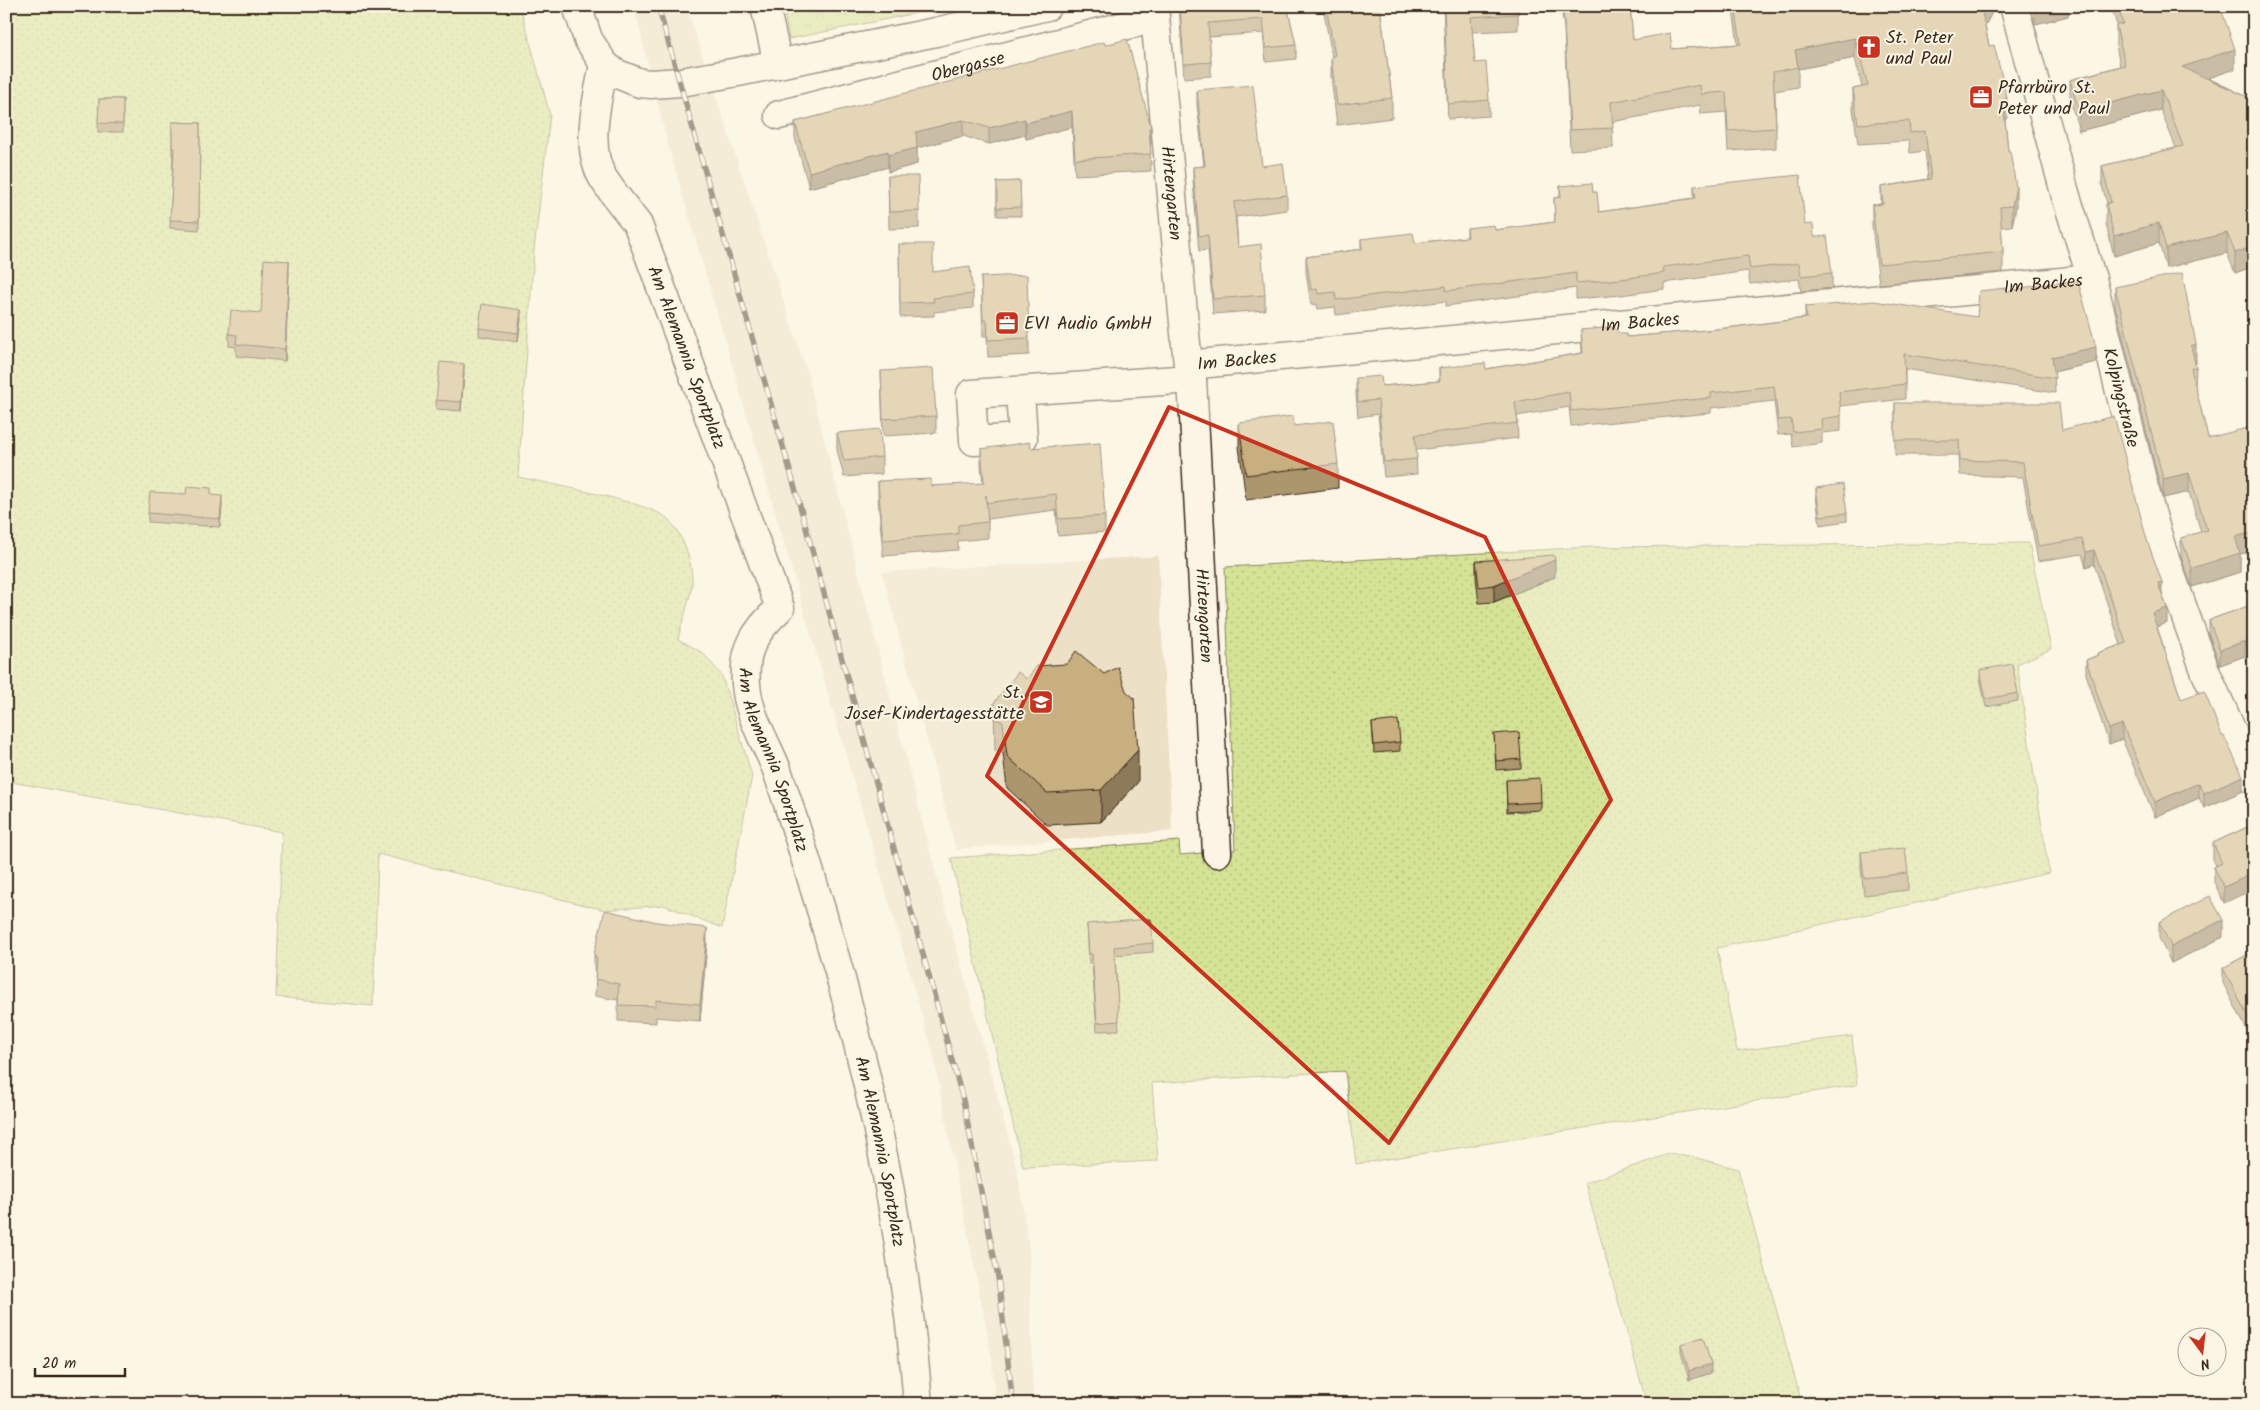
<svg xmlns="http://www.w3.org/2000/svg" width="2260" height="1410" viewBox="0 0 2260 1410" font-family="Kalam,sans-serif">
<defs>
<pattern id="park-crowns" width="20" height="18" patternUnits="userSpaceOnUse" patternTransform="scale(1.25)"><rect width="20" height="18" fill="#d5e396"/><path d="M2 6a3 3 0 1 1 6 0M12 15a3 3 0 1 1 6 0" fill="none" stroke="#b8c381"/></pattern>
<pattern id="garden-dots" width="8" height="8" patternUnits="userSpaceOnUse" patternTransform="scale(1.25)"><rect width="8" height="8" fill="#d5e396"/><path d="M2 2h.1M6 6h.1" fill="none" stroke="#b8c381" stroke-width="1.8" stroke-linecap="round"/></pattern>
</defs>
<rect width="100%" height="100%" fill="#fcf5e5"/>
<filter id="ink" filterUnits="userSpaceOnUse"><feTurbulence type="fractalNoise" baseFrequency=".02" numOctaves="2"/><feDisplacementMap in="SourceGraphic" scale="10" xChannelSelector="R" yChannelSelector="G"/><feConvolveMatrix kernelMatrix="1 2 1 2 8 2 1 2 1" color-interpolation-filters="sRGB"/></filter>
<g filter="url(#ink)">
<!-- built -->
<g fill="#ece0c6">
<path d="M634,6h52l120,363 123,479 88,321 12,80 4,155h-38l-3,-46 -59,-305 -265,-908z"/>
<path d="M1158,556l14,275 -216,18 -74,-277z"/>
</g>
<!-- park -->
<path fill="url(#park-crowns)" stroke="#88865a" d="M783,6h168l-162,33z"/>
<!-- garden -->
<g fill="url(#garden-dots)" stroke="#88865a">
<path d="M6,6h514l30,109 -16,135 -16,227c28,6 135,26 150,42 15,16 25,43 24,64 -2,18 -10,38 -14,56l25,14 19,23 30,100 -30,152 -58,-23 -59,5 -227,-56 -5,152 -97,-9 6,-165 -276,-51z"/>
<path d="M2029,543l22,106 -34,15 32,209 -332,75 20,103 115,-15 5,49 -501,79 -11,-93 -193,12 6,78 -135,6 -72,-309 228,-17 1,14 55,-5 -10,-283 368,-20z"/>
<path d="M1669,1154l24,3 45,12 64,235h-155l-62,-221z"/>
</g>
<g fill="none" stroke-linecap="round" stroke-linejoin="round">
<defs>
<g id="street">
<path d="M577,6l11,33 16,25 11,9 25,10 11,1 30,-2 57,-10 198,-40 111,-26"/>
<path d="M765,6l13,58"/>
<path id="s1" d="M1154,6l34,359 4,14 25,474"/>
<path id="s2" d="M2014,6l51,187 27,86 52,209 18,62 44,123 48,107"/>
<path id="s3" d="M604,64c-6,34 -20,82 -1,114 10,16 24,32 35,47l142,383c-25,23 -37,41 -34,76 2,31 20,58 31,86 16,48 31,96 45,143 48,159 83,326 96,491"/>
<path id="s4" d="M779,115l376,-97"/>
<path id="s5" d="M1188,365l904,-86"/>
<path d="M1020,391l3,47 -49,3 -3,-47 221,-15"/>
</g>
</defs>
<!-- street casing -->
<use href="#street" stroke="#3b2a1e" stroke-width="31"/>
<!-- street -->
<use href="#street" stroke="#fcf5e5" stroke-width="28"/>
<defs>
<path id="rail" d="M658,6l142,500 163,594 35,177 15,127"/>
</defs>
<!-- rail casing -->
<use href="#rail" stroke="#3b2a1e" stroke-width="5.5"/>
<!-- rail -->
<use href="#rail" stroke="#fcf5e5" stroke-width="4" stroke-dasharray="11" stroke-linecap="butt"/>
</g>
<!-- wall -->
<g fill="#ac966d" stroke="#3b2a1e">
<path d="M1179,6h108l9,39v14l-30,3 -3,-29 -54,4 2,25v14l-27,2z"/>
<path d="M1323,6h57l12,92v20l-55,7 -6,-48v-20h1z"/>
<path d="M1443,6h75v24l-46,2 3,31 14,37v16l-41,3z"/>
<path d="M1561,6h69l3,34 39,9 66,-5 -5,-34 -9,2 -1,-6h276v5l-7,1 -7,14 4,20 18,72 -2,1 3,32 8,56 -4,19 -11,1 2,25v20l-124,12 -7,-59v-20l9,-1v-17l47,-8 -3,-28 -15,2 -1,-12 -51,3 -5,-35v-20l9,-2 -7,-29 -57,11v18l-23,4 1,37v20l-48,3 -2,-39 -25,2 -1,-9 -88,17 1,26 -43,2 -6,-122z"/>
<path d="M2029,6h42l-3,1v9l-33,8z"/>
<path d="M2111,6h109l15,63 -27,9 44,21h2v167l-19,7 -8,-20 -61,15 -7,-25 -45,13 -8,-32v-20l1,-1 -5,-17v-20l74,-18 -15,-38 -82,21 -9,-31v-20l50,-14 -4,-21v-20h1z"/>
<path d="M1105,45l46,99h-1l1,27 -76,4 -3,-48 -46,12 -1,-4 -36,9 -26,-8 -46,12v16l-29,8v-5l-79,21 -14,-50v-16z"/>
<path d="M1197,90l90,105v15l-51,7 2,30 27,48v15l-52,4 -5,-64 -9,1 -6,-69v-15l11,-1 -7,-61z"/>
<path d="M99,99h24v33h-25z"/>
<path d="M172,122l28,1 -1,107 -29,-2 3,-72h-1z"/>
<path d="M888,176l31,35v17l-30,1z"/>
<path d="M1020,181l1,35h-24v-34z"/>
<path d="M1560,186l33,6 6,20 95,-14v-12l111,39 9,12 18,36v15l-31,3 -2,-12 -49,5 -2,-13 -84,12v6l-43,6 -45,4v-11l-130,18v-5l-110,14 -1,-8 -17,2 -1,-5 -6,1 -5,-33v-15l55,-8v-10l54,4 52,-6v-9l28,2 60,-8 -1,-24 6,-1z"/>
<path d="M899,244l34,28 40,22v14l-39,4v4l-34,1z"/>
<path d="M289,272l-4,89 -49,-5v-9l-7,-1v-12l32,-21z"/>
<path d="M981,277l48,61v17l-41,2 -1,-21h-4z"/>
<path d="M2115,287l81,76h-1l1,4 -1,19 13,52 46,16v97l-14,3v18l-48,15 -11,-30v-19l20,-6 -12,-40 -26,6 -48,-193z"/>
<path d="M2006,292l90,70 -42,10 1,21 -150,-24v30l-65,7 1,10v15l-19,2v10l-29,4 -2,-13 -13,1 -4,-34 -63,7v5l-140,13 -2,-19 -52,9 1,22 -102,12 1,24 -33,3 -6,-63 -20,3 -2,-24v-15l26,8 57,-5v-13l47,1 96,-16 -1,-23 39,4 7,3 91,-8 87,-11v-11l172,10z"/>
<path d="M521,319l-3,23 -39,-6v-8z"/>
<path d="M881,371l55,45v17l-53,3z"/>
<path d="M464,373l-3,38 -25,-2v-9z"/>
<path d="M1895,403l167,27 100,163 5,30 -10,4 24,72 62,92 -39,17 -5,-10 -44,19 -33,-78 -13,5 -23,-70v-14l12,-5v-2l23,-8 -27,-81 -8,3 -4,-13 -44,7 -15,-84 -63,-2 -1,-20h-64z"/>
<path d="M1239,423l55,3 44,38v24l-92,12 -7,-53z"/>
<path d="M837,433l45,24v17l-38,3 -7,-27z"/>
<path d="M1031,448l74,68v16l-47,4 -2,-26 -68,9v19l-30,3v9l-75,6 -5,-58v-17l53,5 52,-2 -2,-19v-16z"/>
<path d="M1816,488l31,25v8l-27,4 -4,-29z"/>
<path d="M211,496l11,9 -2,22 -72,-5v-9z"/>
<path d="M1476,561l79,16 -61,25 -15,1 -3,-25z"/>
<path d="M2254,604v74l-9,-22 -25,9 -11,-30v-15z"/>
<path d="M1980,670l38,23v8l-32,6 -6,-29z"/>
<path d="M994,703l144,79 -37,40 -54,3 -40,-37 -4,-35 -8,-2z"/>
<path d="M2254,721v21l-2,-5v-15z"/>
<path d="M1372,723l28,19v9l-26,2z"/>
<path d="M1494,734l27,25v9l-25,2z"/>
<path d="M1506,780l35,22v8l-34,2z"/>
<path d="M2254,824l-30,79 -10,-21v-15l2,-2 -3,-6v-16z"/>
<path d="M1861,852l47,21v17l-44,5 -3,-26z"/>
<path d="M2159,922l64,15 -52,26 -12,-25z"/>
<path d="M1087,924l66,19v9l-38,3 4,75 -22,1 -5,-68h-3z"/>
<path d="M707,944l-7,77 -44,-4v6l-38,-2v-21l-23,-4 1,-23 -2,-2v-17z"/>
<path d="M2254,951v84l-4,1 -27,-53v-15z"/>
<path d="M1681,1344l30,29 -22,7 -8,-28z"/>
</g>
<!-- shaded-wall -->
<g fill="#8c7a59" stroke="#3b2a1e">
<path d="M1724,6h9v4l-9,2z"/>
<path d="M1985,6h7v6l-10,20v-20z"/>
<path d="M2035,6h36l-3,1v9l-33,8z"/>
<path d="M1855,38v20l-57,11 -3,-19z"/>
<path d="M2235,49v20l-53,18v-20z"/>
<path d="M2161,90v20l-82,21v-20z"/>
<path d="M2007,98v20l-4,2v-20z"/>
<path d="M1072,111v16l-46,12v-16z"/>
<path d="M1025,119v16l-36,9v-16z"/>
<path d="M963,120v16l-46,12v16l-29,8v-17l28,-23z"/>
<path d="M1151,127v17h-2v-16z"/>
<path d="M888,151v16l-79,21v-16z"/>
<path d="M2016,187v20l-4,19v-20z"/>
<path d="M2159,223v20l-45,13v-20z"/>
<path d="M2227,233v20l-61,15v-20z"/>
<path d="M2254,246v20l-19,7v-20z"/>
<path d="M289,261v11l-4,89v-12z"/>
<path d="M521,310v9l-3,23v-9z"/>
<path d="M2196,344v19l-5,1v-18z"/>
<path d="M2096,347v15l-44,10v-15z"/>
<path d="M464,364v9l-3,38v-9z"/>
<path d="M2189,473v19l-26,6v-19z"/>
<path d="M222,496v9l-2,22v-8z"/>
<path d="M2254,532v19l-14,3v18l-48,15v-19l43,-31z"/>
<path d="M2094,550v14l-8,3v-15z"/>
<path d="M1555,560v17l-61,25v-17z"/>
<path d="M2162,582v14l-4,-13z"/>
<path d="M2167,608v15l-15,5v-15z"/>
<path d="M2245,641v15l-25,9v-15z"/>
<path d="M2122,724v15l-13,5v-15z"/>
<path d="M1138,750v32l-37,40v-32z"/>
<path d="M2243,776v15l-39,17v-15z"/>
<path d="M2199,783v15l-44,19v-15z"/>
<path d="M2254,873v16l-30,14v-16z"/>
<path d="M2223,920v17l-52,26v-17z"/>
<path d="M707,928v16l-7,77v-17z"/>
<path d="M2254,1019v16l-4,1v-15z"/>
<path d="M1711,1364v9l-22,7v-9z"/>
</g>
<!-- building -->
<g fill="#c8af7f" stroke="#3b2a1e">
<path d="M1180,6h107l9,39 -30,3 -3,-29 -55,4 3,39 -27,2z"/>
<path d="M1326,6h54l12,92 -55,7 -6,-48 4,-1z"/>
<path d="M1444,6h74v8l-47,3 4,46 11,-1 3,38 -41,4z"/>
<path d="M1563,6h67l3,34 37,-7 2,16 69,-5 -6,-38h250l-3,6 7,34 5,-1 13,53 -4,2 5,51h2l6,36 -4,19 -12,1 3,45 -124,12 -7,-59 11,-1 -2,-17 50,-8 -6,-48 -15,2 -1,-12 -51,3 -5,-35 15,-3 -13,-48 -60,12 3,17 -25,5 3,56 -48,3 -2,-39 -25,2 -1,-9 -89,17 2,26 -43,2z"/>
<path d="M2118,6h102l15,43 -53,18 70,32h2v147l-19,7 -8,-20 -61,15 -7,-25 -45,13 -8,-32 5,-2 -9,-36 81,-20 -22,-56 -82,21 -9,-31 55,-15 -9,-40 7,-1z"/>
<path d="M1127,39l24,88 -2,1 2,26 -76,5 -3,-48 -46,12 -1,-4 -36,9 -26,-8 -47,12 1,16 -29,7v-4l-79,21 -14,-50 234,-61 75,-19 1,3z"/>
<path d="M1253,85l9,81 21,-3 4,32 -53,7 4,45 23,-3 4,51 -52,4 -5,-64 -9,1 -6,-69 12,-1 -8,-76z"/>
<path d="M99,99h24v25l-25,-1z"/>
<path d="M172,122l28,1 -1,98 -29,-1 4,-72h-2z"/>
<path d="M1800,175l5,50 8,-1 1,13 13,-1 5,37 -31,3 -2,-13 -49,6 -2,-13 -85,11 1,6 -43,6 -45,4v-10l-130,18v-5l-110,14 -1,-8 -17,2 -1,-5 -6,1 -5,-33 56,-8 -1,-10 52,-6 2,10 53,-6 -1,-9 27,-3 1,5 60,-8 -1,-24 7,-1 -1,-11 32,-3 1,9h4l2,20 97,-14 -2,-12z"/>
<path d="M888,176h30l1,35 -30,1z"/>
<path d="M1020,181l1,26 -24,1v-26z"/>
<path d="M899,244h34v28l37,-5 3,27 -40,4 1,4 -34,1z"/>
<path d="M264,259l25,2 -4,88 -49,-5 1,-9 -8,-1 2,-24 30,3z"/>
<path d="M2182,273l14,71 -5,2 5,21 -5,1 17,70 39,-10 7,26v78l-19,5 5,16 -48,15 -11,-30 26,-8 -18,-57 -26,6 -48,-192z"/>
<path d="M1027,275l2,63 -41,2 -1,-20h-4l-2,-43z"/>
<path d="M2078,281l18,66 -44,10 3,21 -151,-24 1,30 -66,8 2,24 -20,3 1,10 -29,3 -2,-13 -13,1 -4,-34 -63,7v5l-140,13 -2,-19 -54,10 3,21 -103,12 2,24 -33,3 -6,-62 -20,2 -2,-24 25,-2 1,10 58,-5 -1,-13 46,-5 1,6 97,-16 -2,-23 33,-3 6,7h6l1,3 91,-8 89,-11 -2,-11 69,-6 103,16 2,-26 27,-3v4l30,-7z"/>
<path d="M482,304l39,6 -3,23 -39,-5z"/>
<path d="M440,362l24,2 -3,38 -25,-2z"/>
<path d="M933,368l3,48 -53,3 -2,-48z"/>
<path d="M1895,403h164l3,27 52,-14 33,124 15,42 -4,1 9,25 -15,5 29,86 23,-8 18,45h2l19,40 -39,17 -5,-10 -44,19 -33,-78 -13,5 -23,-69 13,-5 -1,-2 28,-10 -32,-93 -8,2 -4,-13 -44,7 -15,-84 -63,-2 -1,-20h-64z"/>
<path d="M1293,416l1,10 39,-5 5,43 -92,11 -7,-52z"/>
<path d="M880,429l2,28 -38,4 -7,-28z"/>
<path d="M1030,442l1,6 69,-5 5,73 -47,3 -2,-25 -70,9v-8l2,27 -30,3v9l-75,6 -5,-59 53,-2v7l53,-3 -3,-34z"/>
<path d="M1843,484l4,29 -27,3 -4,-28z"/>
<path d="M187,486l24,2v7l11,1 -2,23 -72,-6 2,-21 36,2z"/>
<path d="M1554,555l1,5 -61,25 -15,2 -3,-26z"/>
<path d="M2254,604v59l-9,-22 -25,9 -11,-30z"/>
<path d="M1076,651l28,23 14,-7 8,24 8,7 4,52 -37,40 -54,3 -40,-37 -4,-34 -8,-3 -1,-16 24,-31 9,7 10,-13 30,-2z"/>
<path d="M2012,664l6,29 -32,6 -6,-29z"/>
<path d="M1398,720l2,22 -26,3 -2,-22z"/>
<path d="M1519,732l2,27 -25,2 -2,-27z"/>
<path d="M1540,778l1,24 -34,2 -1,-24z"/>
<path d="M2254,824v49l-30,14 -10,-20 8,-4 -9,-20z"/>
<path d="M1905,848l3,25 -44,5 -3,-26z"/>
<path d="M2210,896l13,24 -52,26 -12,-24z"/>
<path d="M605,910l52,12 50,6 -7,76 -44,-4v6l-38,-1 1,-21 -24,-5 2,-20 -3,-5z"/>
<path d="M1151,919l2,24 -39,4 5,74 -22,2 -5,-69h-3l-2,-30z"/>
<path d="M2254,951v68l-4,2 -27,-53z"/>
<path d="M1703,1337l8,27 -22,7 -8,-27z"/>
</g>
</g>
<!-- marked area -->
<path d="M0 0H2260V1410H0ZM1169,407l316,130 126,263 -222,343 -402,-367z" fill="#fcf5e5" fill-opacity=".55" fill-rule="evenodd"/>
<path fill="none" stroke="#c8321e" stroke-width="4" stroke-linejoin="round" d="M1169,407l316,130 126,263 -222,343 -402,-367z"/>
<!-- icons -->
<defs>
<symbol id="church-square" viewBox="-11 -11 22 22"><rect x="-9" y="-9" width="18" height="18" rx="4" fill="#c8321e" stroke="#fcf5e5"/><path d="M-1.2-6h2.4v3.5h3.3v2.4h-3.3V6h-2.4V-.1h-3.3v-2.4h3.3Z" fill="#fff"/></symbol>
<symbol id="office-square" viewBox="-11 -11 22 22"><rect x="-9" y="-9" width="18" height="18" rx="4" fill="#c8321e" stroke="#fcf5e5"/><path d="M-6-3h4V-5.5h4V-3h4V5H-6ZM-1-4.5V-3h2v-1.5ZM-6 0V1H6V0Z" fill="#fff"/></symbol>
<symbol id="school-square" viewBox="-11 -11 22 22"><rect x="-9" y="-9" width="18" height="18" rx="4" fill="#c8321e" stroke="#fcf5e5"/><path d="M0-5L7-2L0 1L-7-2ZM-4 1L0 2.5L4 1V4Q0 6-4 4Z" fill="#fff"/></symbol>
</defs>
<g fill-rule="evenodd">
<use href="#church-square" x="1855" y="33" width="28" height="28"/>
<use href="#office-square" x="1967" y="83" width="28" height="28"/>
<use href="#office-square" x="993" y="309" width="28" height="28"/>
<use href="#school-square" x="1027" y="688" width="28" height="28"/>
</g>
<g text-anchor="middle" stroke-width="4" stroke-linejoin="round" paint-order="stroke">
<!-- poi labels -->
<g font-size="18" fill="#3b2a1e" stroke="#fcf5e5" text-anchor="start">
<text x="1886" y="43">St. Peter<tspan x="1886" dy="21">und Paul</tspan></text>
<text x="1998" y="93">Pfarrbüro St.<tspan x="1998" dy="21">Peter und Paul</tspan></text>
<text x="1024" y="329">EVI Audio GmbH</text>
<text x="1024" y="698" text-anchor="end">St.<tspan x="1024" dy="21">Josef-Kindertagesstätte</tspan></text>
</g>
<!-- street labels -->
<g font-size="18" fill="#3b2a1e" stroke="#fcf5e5">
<text dy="6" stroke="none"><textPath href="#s4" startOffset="195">Obergasse</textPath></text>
<text dy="6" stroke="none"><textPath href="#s1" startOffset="188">Hirtengarten</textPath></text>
<text dy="6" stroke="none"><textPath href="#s5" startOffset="859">Im Backes</textPath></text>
<text dy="6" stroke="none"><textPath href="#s5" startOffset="454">Im Backes</textPath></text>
<text dy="6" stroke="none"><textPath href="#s3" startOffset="316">Am Alemannia Sportplatz</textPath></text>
<text dy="6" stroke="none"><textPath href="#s5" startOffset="49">Im Backes</textPath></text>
<text dy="6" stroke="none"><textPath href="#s2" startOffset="406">Kolpingstraße</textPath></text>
<text dy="6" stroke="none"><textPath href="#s1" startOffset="612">Hirtengarten</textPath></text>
<text dy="6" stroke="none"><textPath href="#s3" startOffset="751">Am Alemannia Sportplatz</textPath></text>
<text dy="6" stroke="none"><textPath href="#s3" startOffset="1158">Am Alemannia Sportplatz</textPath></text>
</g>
</g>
<!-- margin -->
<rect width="2260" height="1410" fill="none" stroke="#fcf5e5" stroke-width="25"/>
<rect x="12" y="12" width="2235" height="1385" fill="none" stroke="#3b2a1e" stroke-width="2" filter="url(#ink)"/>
<!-- north arrow -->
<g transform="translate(2202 1352) rotate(165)"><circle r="24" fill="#fcf5e5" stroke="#afa495"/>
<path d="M0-4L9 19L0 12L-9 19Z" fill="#c8321e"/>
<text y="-8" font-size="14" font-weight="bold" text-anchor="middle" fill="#3b2a1e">N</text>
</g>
<!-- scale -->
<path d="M35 1368v8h90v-8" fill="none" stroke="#3b2a1e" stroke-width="2.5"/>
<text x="42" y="1368" font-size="15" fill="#3b2a1e" stroke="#fcf5e5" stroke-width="4" paint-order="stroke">20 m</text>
</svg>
